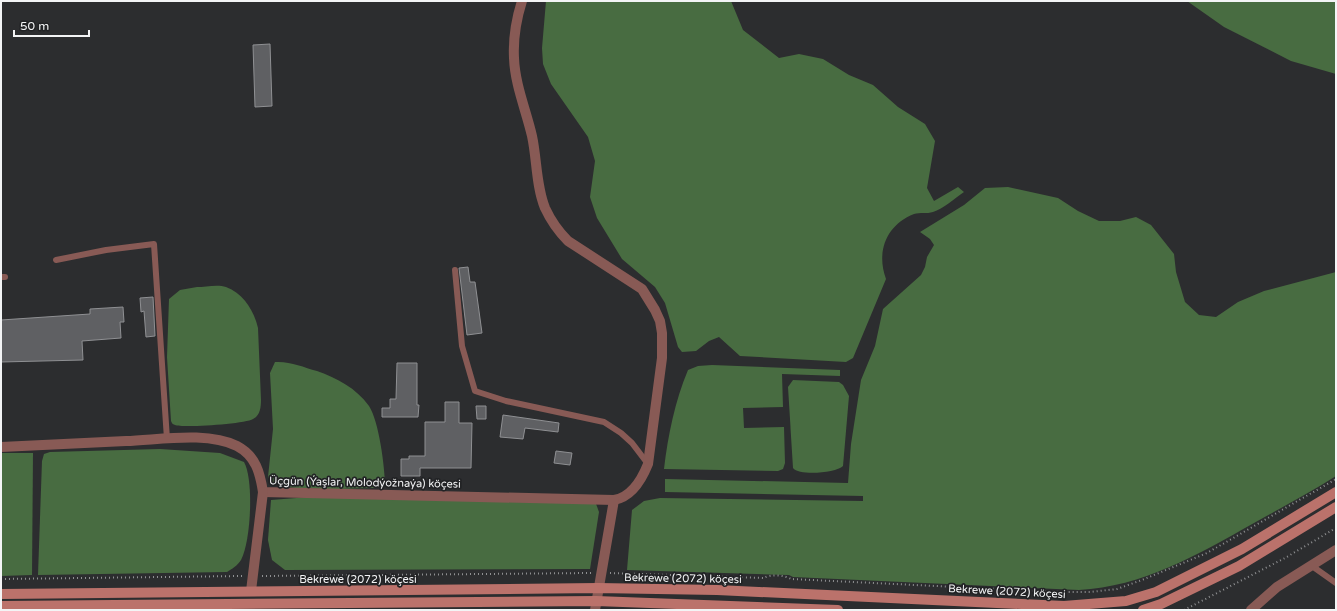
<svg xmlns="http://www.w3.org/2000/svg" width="1337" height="611" viewBox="0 0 1337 611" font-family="'Varela Round',sans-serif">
<rect width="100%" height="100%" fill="#2c2d2f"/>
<!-- forest -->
<g fill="#486c41">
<path d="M546,1h185l12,29 36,28 20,-4 24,5 26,16 24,10 25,22 27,17 10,17 -8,47 7,13 24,-14 6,5c-9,6 -21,17 -31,20 -6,2 -13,0 -19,2 -28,11 -38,38 -28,65l-33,79 -7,4 -106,-6 -21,-19 -10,4 -13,10 -14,1 -4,-5 -13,-44 -10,-16 -33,-28 -25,-41 -7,-21 5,-36 -7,-24 -37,-53 -8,-20 -1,-16z"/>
<path d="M1187,1h149v73l-45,-13 -67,-34z"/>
<path d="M1008,187l50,11 20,13 21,10h21l16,-4 15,8 23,29 2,18 9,30 14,13 17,2 22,-15 26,-11 72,-19v204c-27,17 -55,32 -82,47 -55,31 -112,64 -175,67l-286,-13 -4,-2 -162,-5 5,-60 12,-9 16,-3 203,3v-5l-198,-4v-13l183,4 3,-39 10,-64 14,-34 8,-37 38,-34 4,-8 2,-10 7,-12 -4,-6 -10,-7 44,-27 21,-17z"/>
<path d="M197,287c8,0 21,-3 29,0 18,7 28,24 32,41l3,72c0,7 -1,16 -8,19 -8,5 -70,9 -78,6 -3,-1 -3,-2 -4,-4l-4,-64 2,-58 11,-9z"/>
<path d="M275,362c15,-1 28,5 42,9 20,7 39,17 52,35 10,15 16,62 16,80l-9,2c-25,0 -85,5 -105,-6l-3,-5 5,-48 -3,-56z"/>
<path d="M712,365l128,5v6l-58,-2 1,33 -40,1 1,20 40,-1 1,36 -2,6 -5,2 -114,-2c4,-34 11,-68 24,-99l10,-4z"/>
<path d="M793,380l46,2 4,3 6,11 -6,70c-7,7 -44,10 -50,2l-5,-81z"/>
<path d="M160,449l60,4 24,9c10,18 7,79 -3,98 -3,5 -9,9 -14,12l-189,3 4,-114 2,-7 6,-2z"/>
<path d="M1,453h32l-1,122 -31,1z"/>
<path d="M309,497l286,4 4,11 -9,57 -305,1 -13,-10 -4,-20 3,-40z"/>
</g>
<!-- building -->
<g fill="#5f6063" stroke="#8f9093">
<path d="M270,44l2,62 -17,1 -2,-62z"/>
<path d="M468,267l2,15h5l7,51 -15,2 -8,-67z"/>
<path d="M153,297l2,39 -9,1 -2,-26 -3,1 -1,-14z"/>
<path d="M123,307l1,15h-4l1,16 -39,3 1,19 -82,2v-42l89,-6v-5z"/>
<path d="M397,363h20v42h2l-1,12h-36v-9h8v-9h6z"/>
<path d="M445,402h14v21h13l-1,45h-51v8h-19v-17h8v-3h16v-34h20z"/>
<path d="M476,406h10v13h-9z"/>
<path d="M503,415l56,8 -1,9 -33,-4 -2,11 -23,-2z"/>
<path d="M556,451l16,2 -2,12 -16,-2z"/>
</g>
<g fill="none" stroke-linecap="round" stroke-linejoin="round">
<!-- path -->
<g stroke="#8f9092" stroke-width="2" stroke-dasharray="1 3" stroke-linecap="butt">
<path d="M610,573l154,5c6,-4 21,-3 27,1l269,13h30l27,-3 25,-9 65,-27 129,-74"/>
<path d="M262,576l329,-3"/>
<path d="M1,579l242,-3"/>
<path d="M1184,610l101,-52 51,-30"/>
</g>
<!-- lane -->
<g stroke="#885a55" stroke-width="6">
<path d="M56,260l50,-10 48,-6 13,195"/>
<path d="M455,270l7,76 13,45 31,10 98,21 17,11 11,10 16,21"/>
<path d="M1,277h4"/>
<path d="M1312,566l24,17"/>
</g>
<!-- street -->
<g stroke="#885a55" stroke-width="10">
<path d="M1,447c42,-2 83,-4 125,-6 33,-1 81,-10 111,5 19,10 23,27 26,46l351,8c18,-3 28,-21 34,-36l14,-106v-25l-2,-12 -5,-11 -13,-21 -74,-48c-10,-10 -17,-20 -23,-33 -9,-22 -8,-49 -13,-72 -6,-26 -17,-51 -18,-78 -1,-19 2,-38 8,-57"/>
<path d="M251,591l12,-99"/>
<path d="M595,610l19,-110"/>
<path d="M1251,610l26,-23 59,-37"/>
</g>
<!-- secondary -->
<g stroke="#bb726b" stroke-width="10">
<path d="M1,594l597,-6 119,2 347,16 62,-5 30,-9 86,-43 94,-57"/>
<path d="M1,606l595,-5 242,9"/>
<path d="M1143,610l18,-6 78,-38 97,-59"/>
</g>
</g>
<g text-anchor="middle" stroke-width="3.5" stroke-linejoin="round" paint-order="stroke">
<!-- street labels -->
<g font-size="11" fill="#f3f4f5" stroke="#222325">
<text transform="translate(365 482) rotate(1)" y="4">Üçgün (Ýaşlar, Molodýožnaýa) köçesi</text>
<text transform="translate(683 578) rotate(1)" y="4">Bekrewe (2072) köçesi</text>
<text x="358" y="583">Bekrewe (2072) köçesi</text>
<text transform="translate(1007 591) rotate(3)" y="4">Bekrewe (2072) köçesi</text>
</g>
</g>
<!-- border -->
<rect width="1337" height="611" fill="none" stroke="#f3f4f5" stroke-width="4"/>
<!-- scale -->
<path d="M14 30v6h75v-6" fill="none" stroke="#f3f4f5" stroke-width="2"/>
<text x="20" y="30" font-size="12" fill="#f3f4f5" stroke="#222325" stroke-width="3" paint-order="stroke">50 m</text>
</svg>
